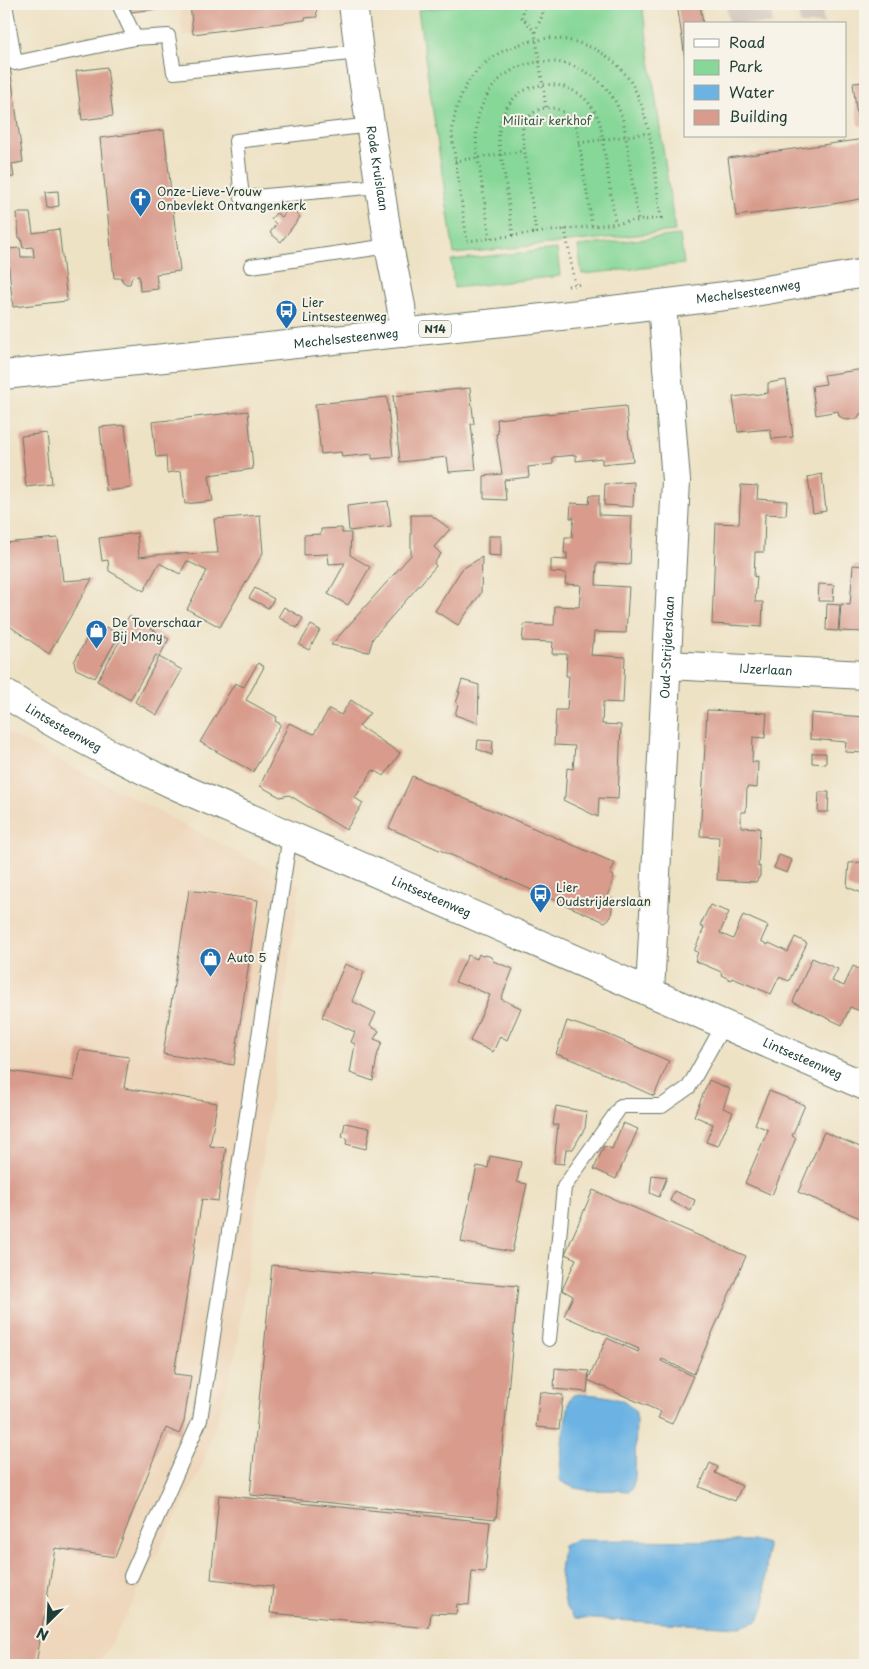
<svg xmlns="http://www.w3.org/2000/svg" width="869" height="1669" viewBox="0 0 869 1669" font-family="'Playpen Sans',sans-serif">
<rect width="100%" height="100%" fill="#f7f3e8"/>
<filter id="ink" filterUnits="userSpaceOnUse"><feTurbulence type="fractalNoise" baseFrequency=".02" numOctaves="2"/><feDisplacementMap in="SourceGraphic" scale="10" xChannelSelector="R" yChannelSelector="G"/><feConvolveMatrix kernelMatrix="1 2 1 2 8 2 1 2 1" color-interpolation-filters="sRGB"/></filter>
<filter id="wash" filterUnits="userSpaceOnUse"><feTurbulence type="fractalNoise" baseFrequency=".0096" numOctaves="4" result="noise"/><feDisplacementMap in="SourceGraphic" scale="20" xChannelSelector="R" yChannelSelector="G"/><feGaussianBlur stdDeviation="1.12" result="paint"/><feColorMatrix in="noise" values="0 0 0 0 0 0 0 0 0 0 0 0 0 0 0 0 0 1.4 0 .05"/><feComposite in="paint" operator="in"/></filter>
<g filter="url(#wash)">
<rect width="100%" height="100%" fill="#eee2c5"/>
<!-- built -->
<g fill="#eed7bb">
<path d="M130,4h191l2,18 -141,14 -2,-30 -49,6z"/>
<path d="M4,731l296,154 -64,469 -32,109 -104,202h-96z"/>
</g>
<!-- industrial -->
<g fill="#ccc2b9">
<path d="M726,4h44l3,20h-44z"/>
<path d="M797,4h24l3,20h-24z"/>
</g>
<!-- green -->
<g fill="#86d798" stroke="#528a66">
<path d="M468,4h174l33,227 -221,23 -36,-244z"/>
<path d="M680,235l4,29 -102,10 -4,-28z"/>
<path d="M557,249l3,27 -106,12 -3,-28z"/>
</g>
<!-- water -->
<g fill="#6cb3e3" stroke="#46788c">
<path d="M579,1394c18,1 46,1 57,19l-1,65 -3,11 -4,2c-27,-3 -45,5 -69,-11l4,-47 7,-34 3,-4z"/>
<path d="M575,1540l182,1 10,3 -2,61 -7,16 -19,6 -163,-9 -10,-10 -6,-36 3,-26z"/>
</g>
<g id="blocks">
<!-- building -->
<g fill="#d89b8c">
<path d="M130,4h59v1l-58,7z"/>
<path d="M190,4h126l1,13 -12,1v2l-112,14z"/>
<path d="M677,4h23l3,20h-18v34z"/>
<path d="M4,23l19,139 -11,2 2,13 -10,1z"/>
<path d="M107,67l6,49 -31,4 -6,-49z"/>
<path d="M865,82v45l-7,-2 -5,-42z"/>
<path d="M164,130l16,141 -24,3 2,15 -18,2 -1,-15 -7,1 -2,7h-4l-4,-3v-3h-8l-14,-140z"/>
<path d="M865,139v59l-32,6 -97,12 -8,-58z"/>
<path d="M58,191l1,15 -12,2 -2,-16z"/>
<path d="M289,208l11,9 -19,25 -11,-9 6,-9 -5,-5 5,-6 6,4z"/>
<path d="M17,213h13l3,20 26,-4 8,72 -54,6 -6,-58 13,-1 1,9h13l-1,-10 -10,1 -2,-10h-2z"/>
<path d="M864,369l1,10v34l-5,1 -3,5 -11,1 -7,-4 -1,-5 -22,4 -4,-29 14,-2 -2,-9z"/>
<path d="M786,380l7,57 -21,2 -2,-10 -32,3 -5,-35 35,-4v-10z"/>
<path d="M470,388l4,36h-3l5,46 -27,2 -2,-15 -47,5 -7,-66z"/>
<path d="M387,397l6,60 -21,2v-5l-30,3 -1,-5 -20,2 -6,-50z"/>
<path d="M626,406l3,33h1l3,22 -31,3v-6l-26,3v-6l-23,2v7l-25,3 1,10 -25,3 2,20 -22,-1v-23l18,-2 -6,-40h2l-1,-15z"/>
<path d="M248,411l5,58 -44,6 4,26 -28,3 -4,-33 -14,2 -1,-17 -10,1 -4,-35z"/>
<path d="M125,425l6,63 -25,3 -6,-64z"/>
<path d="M47,433l5,51 -26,3 -5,-51z"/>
<path d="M4,454h1l2,18 -3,1z"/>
<path d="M822,474l4,37 -13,2 -5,-36z"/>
<path d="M634,482l-1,25 -29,-2 1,-21z"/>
<path d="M741,485l17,1 -1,13 30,2 -1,14 -21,-1 -1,38h-9l-1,25 3,-1 -2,26h8l-1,25 -50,-3 4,-101 23,1z"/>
<path d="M590,495h9v20l33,1 -2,49 -33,-2 -1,22 33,2 -3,46 -32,-1 -1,11 -1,1 -1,11 34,2 -2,46 -20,-1 -1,22 19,1 -3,74 -19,-1 -1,19 -35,-17 2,-4 2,-28 6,1 2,-23 -21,-1 2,-35h11l2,-34h-3l1,-22h-15l1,-12 -31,-1 2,-17 30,1 1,-19 24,1 2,-22 -16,-1 1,-11 -15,-1v-13l16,1v-7h-3l1,-16h7l1,-12 1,-7h-4l1,-15 18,1z"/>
<path d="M388,501l3,25 -42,5 -2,-25z"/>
<path d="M260,515l3,38 -43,74 -33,-18 20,-38 -20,-10 -7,13 -21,-11 -15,28 -35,-20 -1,-11 -6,1 -3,-23 38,-5 2,24 25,-3 54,-1 -4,-34z"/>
<path d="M411,515h20l19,14 -16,18 7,7 -7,9 2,3 -63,72 -4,14 -38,-7 80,-90z"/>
<path d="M342,528v5h9l-1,22 20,12 -22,38 -20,-11 17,-31 -16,1 -1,-10 -24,1v-20l17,-1v-5z"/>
<path d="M488,536h13v20l-13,-1z"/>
<path d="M58,538l5,43 29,-2 -43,75 -45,-32v-79z"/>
<path d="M482,557l-1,36 -23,32 -23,-14 27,-42z"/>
<path d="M853,565l12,1v66l-26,-1 2,-27 9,1z"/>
<path d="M819,584l15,1 -1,16h-15z"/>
<path d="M255,588l19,11 -6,9 -19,-10z"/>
<path d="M827,604l13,1 -2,26 -12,-1z"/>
<path d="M284,607l19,11 -6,10 -19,-11z"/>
<path d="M129,616l40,23 -10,18 -3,-2 -26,45 -33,-19 28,-49 -4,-2z"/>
<path d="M94,625l10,6 2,-4 13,8 -24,43 -19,-9 -2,-7z"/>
<path d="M311,625l9,5 -11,20 -10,-5z"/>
<path d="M159,657l23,13 -25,45 -22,-13z"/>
<path d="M258,663l6,4 -18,33 31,17 -2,4 6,3 -28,48 -53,-30 35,-59 9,4z"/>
<path d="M462,680l17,5 -1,38 -23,-8 3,-11 -2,-1 4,-11h-2z"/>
<path d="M351,700l19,13 -11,13 41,27 -16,23 -11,-6 -18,28 8,5 -17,27 -57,-35 -9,2 -20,-11 29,-63 25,11 15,-25 12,6z"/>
<path d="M707,710l60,3 -2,25 -12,-1 -1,25h6l-1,26 -10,-1 -1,25h-5v15l19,1 -2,39 2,-1v10l-4,6 -39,-2 2,-43 -19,-1z"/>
<path d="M811,713l54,4v36l-20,-1 1,-10 -36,-3z"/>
<path d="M478,740l15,1 -1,14 -15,-6z"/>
<path d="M812,753h14v11l-14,-1z"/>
<path d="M412,776l203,87 -5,11 4,2 -6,21 5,2 -2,18 -6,5 -216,-94z"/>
<path d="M819,792h10l-1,20h-10z"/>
<path d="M779,855l13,5 -5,13 -13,-5z"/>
<path d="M864,862l-2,31 -15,-6 2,-24z"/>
<path d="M189,890l69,10 -24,165 -71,-11z"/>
<path d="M710,905l19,7 -9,21 13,6 10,-24 25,11 -7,15 7,4 1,-2 19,9 7,-15 12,6 -18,38 -10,-4 -8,17 -39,-16 -1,2 -10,-5 1,-2 -3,-2 -24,-10 3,-9 -4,-1 10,-23 -4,-2z"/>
<path d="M479,954l3,2 4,-1 5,2 2,4 20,8 -12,30 20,9 -14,32 -7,-4 -7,16 -23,-11 20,-46 -24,-10v1l-11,-4 13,-27 9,4z"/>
<path d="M812,958l26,11 -6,12 12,5 9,-20 12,6v41l-15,-6 -8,18 -49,-23z"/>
<path d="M345,964l19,8 -12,29 24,12 -6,13 9,5 -5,8 8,3 -5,14 -4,25 -23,-8 5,-29 -4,-2 4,-10 -33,-15z"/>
<path d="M567,1021l40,13 62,27 -15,35 -78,-35 -20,-7z"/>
<path d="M79,1050l50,7 -5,31 93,15 -7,43 16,2 -8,53 -16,-2 -28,175 17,2 -7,46 -5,12 -13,-6 -51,129 -60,-9 -19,117h-32v-595l70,11z"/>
<path d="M709,1080l21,9 -7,19 10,4 -15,34 -12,-4 7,-18 -19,-8z"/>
<path d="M769,1091l36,14 -13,31 4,2 -24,57 -27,-12 23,-53 -13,-6z"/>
<path d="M556,1106l31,6 -2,16 -12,21h-7l-2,15 -10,-1 4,-38h-5z"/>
<path d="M345,1123l25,5 -4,21 -20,-5 1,-6 -5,-1z"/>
<path d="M623,1123l15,6 -22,50 -22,-10 10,-23 8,3z"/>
<path d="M824,1132l41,17v21l-5,13 5,2v35l-67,-28z"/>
<path d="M490,1156l31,6 -4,20 10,2 -15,68 -51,-10 16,-76 11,2z"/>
<path d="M652,1175l15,2 -8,20 -9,-4z"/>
<path d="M593,1190l153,66 -52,118 -32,-15 -1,2 32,15 -21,48 -14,-6 3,-6 -73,-32 19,-42 31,14 1,-3 -75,-33 9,-20 -11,-6 14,-31 -11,-5z"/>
<path d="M674,1191l21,9 -4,11 -21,-10z"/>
<path d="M272,1265l246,21 -22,233 -246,-24z"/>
<path d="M555,1368l34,3 -2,21 -33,-3z"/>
<path d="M540,1392l23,3 -4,34 -23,-2z"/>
<path d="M710,1463l8,4 -3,6 27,13 -7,15 -36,-14z"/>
<path d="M219,1495l271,27 -5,50 -13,-1 -3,34 -12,-1 -1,10 -25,-1 -2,15 -159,-15 3,-27 -62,-7z"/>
</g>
</g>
</g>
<g filter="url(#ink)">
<use href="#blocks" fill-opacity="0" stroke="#677767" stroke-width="1"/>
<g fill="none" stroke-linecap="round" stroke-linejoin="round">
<defs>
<g id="lane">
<path d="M5,4l10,59 120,-25 33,-2 6,36 185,-20"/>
<path d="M119,4l16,34"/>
<path d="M371,125l-135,16 6,57 138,-12"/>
<path d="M251,266l138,-20"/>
<path d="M549,1339l15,-152 57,-81h41l27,-19 35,-63"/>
<path d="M131,1576l69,-156 90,-585"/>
</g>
<g id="street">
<path id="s1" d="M353,4l6,48 30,194 12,60 3,27"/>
<path id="s2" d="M667,665l198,10"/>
<path id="s3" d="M650,992l26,-511 -14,-177"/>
</g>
<g id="secondary">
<path id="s4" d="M4,693c56,36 114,66 175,94l686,299"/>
</g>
<g id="primary">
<path id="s5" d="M4,375l576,-61 169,-21 116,-20"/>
</g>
</defs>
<!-- lane casing -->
<use href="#lane" stroke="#677767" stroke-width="16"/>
<!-- street casing -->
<use href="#street" stroke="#677767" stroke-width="30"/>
<!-- secondary casing -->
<use href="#secondary" stroke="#677767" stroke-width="30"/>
<!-- primary casing -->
<use href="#primary" stroke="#677767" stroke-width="30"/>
<!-- path -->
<g stroke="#677767" stroke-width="3" stroke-dasharray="1 4" stroke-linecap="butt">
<path d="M528,4l-5,4 -1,9 13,15 11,76"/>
<path d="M535,32l8,-18 -2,-6 -5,-4"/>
<path d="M550,38c104,8 99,100 111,180l-194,23 -15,-105c4,-59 40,-92 98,-98z"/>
<path d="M579,143l69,-10"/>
<path d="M455,161l69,-10"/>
<path d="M565,229l10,56"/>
<path d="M536,233l-14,-101c7,-31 42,-32 55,-4l15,98"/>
<path d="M513,235c-3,-21 -6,-43 -9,-64 -3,-17 -8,-34 -3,-50 15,-53 89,-46 100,7l14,95"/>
<path d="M490,238c-3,-20 -6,-40 -9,-60 -3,-21 -8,-42 -2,-64 22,-76 128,-67 145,11l14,95"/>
<path d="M568,286l14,-2"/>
</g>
<!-- lane -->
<use href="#lane" stroke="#fff" stroke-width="14"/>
<!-- street -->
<use href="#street" stroke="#fff" stroke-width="28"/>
<!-- secondary -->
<use href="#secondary" stroke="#fff" stroke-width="28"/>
<!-- primary -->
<use href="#primary" stroke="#fff" stroke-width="28"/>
</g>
</g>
<!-- icons -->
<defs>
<symbol id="church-pin" viewBox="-11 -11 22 30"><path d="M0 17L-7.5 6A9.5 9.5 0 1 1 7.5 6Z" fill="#1f6fb2" stroke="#f7f3e8"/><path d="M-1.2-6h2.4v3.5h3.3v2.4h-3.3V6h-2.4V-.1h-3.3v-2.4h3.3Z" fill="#fff"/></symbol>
<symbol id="bus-pin" viewBox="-11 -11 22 30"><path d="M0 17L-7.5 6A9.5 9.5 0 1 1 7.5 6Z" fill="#1f6fb2" stroke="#f7f3e8"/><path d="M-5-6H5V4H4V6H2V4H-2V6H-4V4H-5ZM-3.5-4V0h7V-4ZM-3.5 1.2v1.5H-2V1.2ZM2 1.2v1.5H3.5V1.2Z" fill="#fff"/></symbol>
<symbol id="shop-pin" viewBox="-11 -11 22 30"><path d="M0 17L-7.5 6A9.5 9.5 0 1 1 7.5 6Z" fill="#1f6fb2" stroke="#f7f3e8"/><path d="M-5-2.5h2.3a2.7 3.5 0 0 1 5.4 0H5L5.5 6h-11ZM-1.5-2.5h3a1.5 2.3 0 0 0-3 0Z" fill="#fff"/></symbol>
</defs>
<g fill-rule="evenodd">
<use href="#church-pin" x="128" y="186" width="25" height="34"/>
<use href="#bus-pin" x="274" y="298" width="25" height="34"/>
<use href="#shop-pin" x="84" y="618" width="25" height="34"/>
<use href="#bus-pin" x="528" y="882" width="25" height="34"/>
<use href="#shop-pin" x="198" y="946" width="25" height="34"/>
</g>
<g text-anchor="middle" stroke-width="4" stroke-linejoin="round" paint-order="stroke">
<!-- shield labels -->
<rect fill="#f7f3e8" stroke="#60746a" stroke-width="1" x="419" y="320.5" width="32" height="17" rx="4"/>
<g font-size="11" font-weight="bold" fill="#1f3d34">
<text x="435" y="333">N14</text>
</g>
<!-- park labels -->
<g font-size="12" fill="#345c48" stroke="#f7f3e8">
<text x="547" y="125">Militair kerkhof</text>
</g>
<!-- street labels -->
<g font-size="12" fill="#1f3d34" stroke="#f7f3e8">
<text dy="4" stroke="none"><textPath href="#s1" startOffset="166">Rode Kruislaan</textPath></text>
<text dy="4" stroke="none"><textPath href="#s5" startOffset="749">Mechelsesteenweg</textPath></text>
<text dy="4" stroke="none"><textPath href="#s5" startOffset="344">Mechelsesteenweg</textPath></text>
<text dy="4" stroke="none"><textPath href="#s3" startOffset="345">Oud-Strijderslaan</textPath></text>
<text dy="4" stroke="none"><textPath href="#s2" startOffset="99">IJzerlaan</textPath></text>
<text dy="4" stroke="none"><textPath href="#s4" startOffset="69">Lintsesteenweg</textPath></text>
<text dy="4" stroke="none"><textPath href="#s4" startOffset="474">Lintsesteenweg</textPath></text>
<text dy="4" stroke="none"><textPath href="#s4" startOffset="879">Lintsesteenweg</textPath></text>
</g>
<!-- poi labels -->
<g font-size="12" fill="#1f3d34" stroke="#f7f3e8" text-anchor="start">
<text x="157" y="196">Onze-Lieve-Vrouw<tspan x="157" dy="14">Onbevlekt Ontvangenkerk</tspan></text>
<text x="302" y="307">Lier<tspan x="302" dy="14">Lintsesteenweg</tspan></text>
<text x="112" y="627">De Toverschaar<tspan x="112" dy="14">Bij Mony</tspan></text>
<text x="556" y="892">Lier<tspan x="556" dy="14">Oudstrijderslaan</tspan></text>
<text x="227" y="962">Auto 5</text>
</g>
</g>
<!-- margin -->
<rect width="869" height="1669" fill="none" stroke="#f7f3e8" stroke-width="20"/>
<!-- legend -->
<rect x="684" y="22" width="162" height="115" fill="#f7f3e8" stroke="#a1aaa0"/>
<rect x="694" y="39" width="25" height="8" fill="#ffffff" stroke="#a1aaa0"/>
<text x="729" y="48" font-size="15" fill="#1f3d34">Road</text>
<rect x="694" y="60" width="25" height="15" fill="#86d798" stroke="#a1aaa0"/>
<text x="729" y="72" font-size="15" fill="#1f3d34">Park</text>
<rect x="694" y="85" width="25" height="15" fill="#6cb3e3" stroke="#a1aaa0"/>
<text x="729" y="98" font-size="15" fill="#1f3d34">Water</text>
<rect x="694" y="110" width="25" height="15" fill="#d89b8c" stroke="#a1aaa0"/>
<text x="729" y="122" font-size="15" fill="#1f3d34">Building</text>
<!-- north arrow -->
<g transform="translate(48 1622) rotate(204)" stroke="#f7f3e8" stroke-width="4" paint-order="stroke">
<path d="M0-4L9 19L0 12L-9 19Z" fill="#1f3d34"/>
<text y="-8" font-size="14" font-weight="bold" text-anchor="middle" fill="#1f3d34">N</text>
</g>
</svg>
